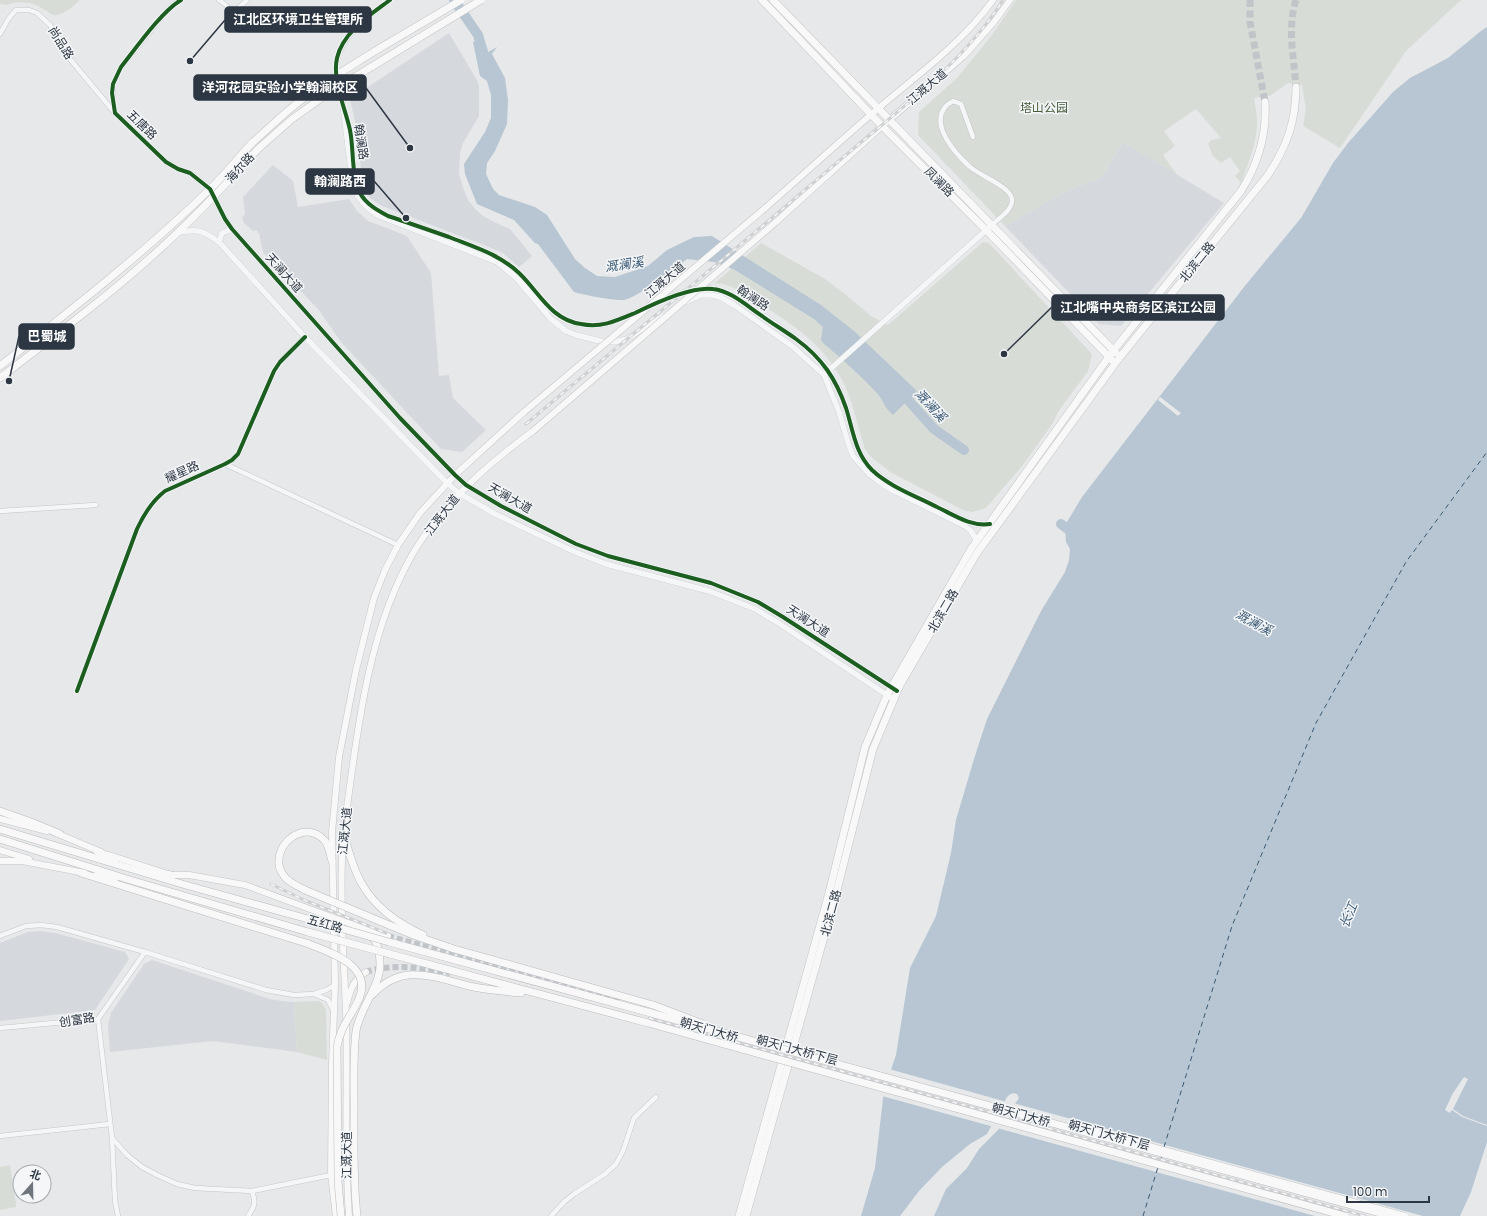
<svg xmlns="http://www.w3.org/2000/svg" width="1487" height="1216" viewBox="0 0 1487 1216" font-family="Poppins,'Noto Sans SC',sans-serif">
<rect width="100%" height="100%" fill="#e6e8ea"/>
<!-- built -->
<g fill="#d5d8dd">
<path d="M449,33l29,49 1,5v29l-16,27 -3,10 -1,21 4,14 5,12 7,9 8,7 13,7 14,6 22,27 -13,11 -16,-14 -14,-6 -107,-41 -12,-8 -7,-11 -6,-56 -7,-32z"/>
<path d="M1123,142l101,61 -103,123 -22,-2 -94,-98 61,-35 35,-13z"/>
<path d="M273,165l20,16 5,26 51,-8 8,12 11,10 39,15 24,37 8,103 10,-1 4,23 33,32 -24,22 -21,-3 -100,-107 -23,-33 -55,-57 -4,-19h-1l-1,-3 -4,1 -9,-8 -2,-5 3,-4 -2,-17z"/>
<path d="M41,931l14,2 70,19 4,7 -34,51 -95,11v-78l28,-11z"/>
<path d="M152,960l118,39 11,2 13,1 3,50 -84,-11 -103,11 -2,-27 3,-12 33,-49z"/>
</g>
<!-- green -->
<g fill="#d7ddd6">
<path d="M0,0h80c-6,5 -16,15 -24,15 -4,1 -7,-3 -11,-5 -11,-8 -26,-10 -38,-5l-7,-1z"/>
<path d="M1016,0h445l-55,51 -66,97 -37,-22 3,-17 -4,-24 -14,-2 -18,13 -16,2c1,7 3,14 3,22 1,21 -9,43 -16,63l-6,-7 5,-5 -10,-14 -9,6 -8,-7 -5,-12 3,-4 10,-2 -25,-29 -32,22 11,15 -12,9 14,20 -54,-33 -22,36 -35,13 -61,35 -87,-91 1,-23 38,-34 35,-43z"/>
<path d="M983,242l6,1 101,109 2,3 -4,16 -30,41 -5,11 -30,42 -37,43 -14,4 -9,-2 -73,-38 -20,-16 -5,-7c-7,-21 -11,-43 -20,-63 -22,-48 -70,-73 -113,-99l-9,-3 -8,-1 46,-40 64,36 20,15 26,22 17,9z"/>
<path d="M318,1001l4,2 4,7 1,50 -30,-8 -3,-50z"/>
<path d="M10,1165l6,39v3l-16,3v-43z"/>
</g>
<!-- water -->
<g fill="#b7c6d2">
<path d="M1487,27v1115l-16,50 -11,24h-526l12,-27 21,-21 12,-19 19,-19 21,-32 -2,-4c-4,-2 -7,0 -10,3l-20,37 -17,10 -28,23 -23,24 -19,25h-39l14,-48 9,-78 12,-35 14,-87 26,-52 15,-63 5,-33 18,-61 13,-40 54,-108 24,-39 4,-12 1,-11 -4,-7 -1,-14 2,-6 15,-25 162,-210 57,-69 32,-55 15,-20 45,-51 17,-14 38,-20 33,-27z"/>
<path d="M483,39l5,13 9,-5 -5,7 13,24 3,22 -1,24 -12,27 -8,12 -1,11 7,15 6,6 36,12 12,8 28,44 10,9 12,8 18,1 33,-11 19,-16 27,-13 18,-1 109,69 33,26 63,60 -24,24c-8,-6 -10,-16 -17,-23 -16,-17 -34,-33 -53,-49l-2,-3 2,-13 -9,-8 -79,-49 -21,-8 -27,-3c-12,9 -50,39 -63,41 -9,1 -40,-5 -50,-8l-36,-48 -3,-1 -21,-23 -37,-16 -12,-30 -1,-10 21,-32 6,-14v-23l-4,-14 -7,-5 -7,-34z"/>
</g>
<!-- pier -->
<g fill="#e6e8ea">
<path d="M1160,397l21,16 -3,3 -20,-16z"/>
<path d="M889,1069l118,33 -9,15 -4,10 -112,-31z"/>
<path d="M1464,1077l4,2 -15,30 10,7 24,9v1l-25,-9 -10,-7 -2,3 -5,-3 8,-17z"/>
<path d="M1013,1103l410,113h-108l-318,-88z"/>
</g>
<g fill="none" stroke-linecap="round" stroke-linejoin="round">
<!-- river -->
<g stroke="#b7c6d2" stroke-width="10">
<path d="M454,0l24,35 5,17"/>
<path d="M900,391l34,38 30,21"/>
<path d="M1061,524l15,11"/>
</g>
<!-- ferry -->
<g stroke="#3a5974" stroke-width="1" stroke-dasharray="5 4" stroke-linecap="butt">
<path d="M1164,1147l68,-221 84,-203 90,-161 81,-110"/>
<path d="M1160,1162l2,-7"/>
<path d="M1143,1216l15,-49"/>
</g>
<!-- secondary-tunnel -->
<g stroke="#c1c5c9" stroke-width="6" stroke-dasharray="6 3" stroke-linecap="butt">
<path d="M388,936l231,65"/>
<path d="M366,972c26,-9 58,-4 84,1"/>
</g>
<!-- primary-tunnel -->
<g stroke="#c1c5c9" stroke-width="7" stroke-dasharray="7 3.5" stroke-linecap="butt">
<path d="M1250,0v22l15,80"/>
<path d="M1296,0c-9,28 -2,59 0,87"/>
</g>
<defs>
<g id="minor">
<path d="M181,0l-7,4 -9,9 -44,54 -8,17v17l2,12 51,49 12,7 12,4 20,16"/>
<path d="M219,0c10,7 17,14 19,27"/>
<path d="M233,13l14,-13"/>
<path d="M0,34l9,-16 7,-8h13l8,3 13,12 15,28 49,59"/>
<path d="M342,98c-2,-6 -5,-14 -6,-21 -4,-36 29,-58 54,-77"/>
<path d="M973,137l-12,-33 -8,-3c-2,2 -6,3 -7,5 -17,19 10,48 23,60 9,9 41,20 43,33 1,11 -13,19 -20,26"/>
<path d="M225,464l173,81"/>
<path d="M0,511l96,-6"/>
<path d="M77,691l60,-162c7,-15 15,-28 28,-38l60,-27 7,-4 6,-6 36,-83 6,-9 25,-25"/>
<path d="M0,936l26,-10 15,-1 16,2 88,25 121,38 28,5 20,-1"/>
<path d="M333,1010l-5,-10 -14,-6 12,-4 9,-5"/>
<path d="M98,1019l14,119 3,63 3,15"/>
<path d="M0,1028l98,-9 47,-67"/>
<path d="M0,1136l110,-12"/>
<path d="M112,1138l15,17 15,12 15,8 20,9 18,4 57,3 79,-16"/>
<path d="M248,1216c7,-10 8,-13 4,-25"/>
<path d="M551,1216l13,-14 10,-8 31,-20 11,-10 7,-13 11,-33 22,-21"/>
</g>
<g id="tertiary">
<path d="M342,98l11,88c5,13 12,21 24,29l120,47 19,16 34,40 16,13 10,4 24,6 14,1 13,-3 36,-23"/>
<path d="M347,120c6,23 4,61 17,79 10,14 32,19 48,25 29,11 60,19 87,34 27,16 44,55 71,64 29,9 49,-2 75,-14"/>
<path d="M210,189l15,30 7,10 168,189 55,57 11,10 35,21 75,38 32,12 103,27 47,19 25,15 110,72"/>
<path d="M179,232c21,-3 23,-2 40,10l86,95 142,146 12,10 36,21 80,38 31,12 103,27 46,18 25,15 113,75"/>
<path d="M219,242l3,-9 10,-4"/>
<path d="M686,302l15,-7h11l8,2 14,8 58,41 32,29 15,37 10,34 4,10 16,18 13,10 14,8 69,34 6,5 6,10"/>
<path d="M655,303c15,-6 41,-17 58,-14 22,3 106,63 117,83 6,12 12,24 16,36 6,17 7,37 18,51 17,25 49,36 75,49 12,5 24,13 36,16 5,2 10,1 15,0"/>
<path d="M827,372l165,-147"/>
</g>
<g id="secondary">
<path d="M764,209c39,-34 77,-69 117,-103 39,-33 82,-64 112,-106"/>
<path d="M776,222l106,-96 83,-71 29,-33 16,-22"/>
<path d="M0,819l47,12"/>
<path d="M56,833l45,19"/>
<path d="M0,850l29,9"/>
<path d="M109,855l62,20h18l56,10 81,30"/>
<path d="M0,861h22l63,12"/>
<path d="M96,875l20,3"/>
<path d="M354,925l34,11"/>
<path d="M347,1003c4,-14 6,-23 19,-31"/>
<path d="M336,1216l-5,-41 1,-111 3,-79 -3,-153 7,-75 17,-87 18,-72 11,-28 13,-25 22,-32 35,-38 69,-63"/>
<path d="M349,1216c-5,-68 -1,-136 -3,-204 -2,-51 -6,-102 -4,-153 1,-29 6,-59 10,-88 10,-74 23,-151 60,-216 29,-50 74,-90 121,-124"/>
</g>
<g id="primary">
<path d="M762,0l120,126 104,104 126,130"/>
<path d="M773,0l343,353"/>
<path d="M0,366c71,-56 143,-112 209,-176 15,-14 28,-31 43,-47"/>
<path d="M0,378c54,-42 110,-83 160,-129 35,-32 67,-66 98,-100"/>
<path d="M739,1216l90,-323 36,-146 22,-52 84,-146 142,-198 128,-160c17,-27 26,-57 24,-89"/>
<path d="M746,1216l90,-322 37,-145 27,-64 77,-132 143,-196 148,-182c19,-29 28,-54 28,-88"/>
</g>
<g id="trunk">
<path d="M0,811l31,11 29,12"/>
<path d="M0,829l182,55 126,35"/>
<path d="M344,835c5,17 9,34 18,49 13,23 37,40 61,51"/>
<path d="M0,839l130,41 178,52"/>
<path d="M97,851l18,9"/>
<path d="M81,873l228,71"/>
<path d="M159,873l12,2"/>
<path d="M305,890c-7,-4 -16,-7 -21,-14 -19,-25 19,-61 41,-35 4,5 5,13 7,20"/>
<path d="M389,925l27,11 38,13 199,56"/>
<path d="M389,942l262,71"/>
<path d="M390,954l258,69"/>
<path d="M372,995c30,-33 61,-18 97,-9 17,4 35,5 52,7"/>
<path d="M357,1216c-4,-37 -3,-73 -3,-109 0,-26 -1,-51 2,-76 4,-23 24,-45 24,-66 0,-15 -3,-27 -16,-37"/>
</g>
</defs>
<!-- minor casing -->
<use href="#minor" stroke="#c4c6c8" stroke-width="5.5"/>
<!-- tertiary casing -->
<use href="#tertiary" stroke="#c4c6c8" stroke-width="6"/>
<!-- secondary casing -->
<use href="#secondary" stroke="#c4c6c8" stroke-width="7"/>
<!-- primary casing -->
<use href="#primary" stroke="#c3c5c7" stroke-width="8"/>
<!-- trunk casing -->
<use href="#trunk" stroke="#b9bbbe" stroke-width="8"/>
<!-- minor -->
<use href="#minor" stroke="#f5f6f7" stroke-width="4.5"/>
<!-- tertiary -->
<use href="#tertiary" stroke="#f5f6f7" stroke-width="5.5"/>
<!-- secondary -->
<use href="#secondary" stroke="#f8f8f8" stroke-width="6"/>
<!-- primary -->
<use href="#primary" stroke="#f8f8f8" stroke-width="7"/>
<!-- trunk -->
<use href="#trunk" stroke="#f8f8f8" stroke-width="7"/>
<defs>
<g id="rail">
<path d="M526,424c104,-88 209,-174 313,-263 57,-49 123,-96 164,-161"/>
<path d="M271,884l33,16 82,33"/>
<path d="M649,1018l716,198"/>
</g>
</defs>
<!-- rail casing -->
<use href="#rail" stroke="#ced0d2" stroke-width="3"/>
<!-- rail -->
<use href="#rail" stroke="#f4f6f8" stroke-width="1.5" stroke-dasharray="4.5" stroke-linecap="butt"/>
<defs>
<g id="secondary-bridge">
<path d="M524,412l240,-203"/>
<path d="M533,431l243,-209"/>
<path d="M326,915l28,10"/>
<path d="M1083,1128l322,88"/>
</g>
<g id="primary-bridge">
<path d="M252,143c16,-14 31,-29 48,-42 50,-38 107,-68 161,-101"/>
<path d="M258,149l34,-30 35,-25 154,-94"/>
</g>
<g id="trunk-bridge">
<path d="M305,890l84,35"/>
<path d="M308,919l81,23"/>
<path d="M308,932l82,22"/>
<path d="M309,944c25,10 67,23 48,59 -8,16 -17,25 -20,44l1,134 3,35"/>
<path d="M653,1005l50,19"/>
<path d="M651,1013l740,203"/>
<path d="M648,1023l697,193"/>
</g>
</defs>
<!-- secondary-bridge casing -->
<use href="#secondary-bridge" stroke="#c4c6c8" stroke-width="7" stroke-linecap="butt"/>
<!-- primary-bridge casing -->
<use href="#primary-bridge" stroke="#c3c5c7" stroke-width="8" stroke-linecap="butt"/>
<!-- trunk-bridge casing -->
<use href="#trunk-bridge" stroke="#b9bbbe" stroke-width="8" stroke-linecap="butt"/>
<!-- secondary-bridge -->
<use href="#secondary-bridge" stroke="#f8f8f8" stroke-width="6"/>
<!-- primary-bridge -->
<use href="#primary-bridge" stroke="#f8f8f8" stroke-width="7"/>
<!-- trunk-bridge -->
<use href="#trunk-bridge" stroke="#f8f8f8" stroke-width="7"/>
<defs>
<g id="cycleway">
<path d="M181,0c-20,12 -45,48 -60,67l-8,17 -1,9 3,20 51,49 12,7 12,4 20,16 15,30 7,10 168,189 55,57 11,10 35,21 75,38 32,12 103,27 47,19 25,15 114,74"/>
<path d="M390,0c-20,15 -47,32 -53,58 -5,23 8,49 13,72 4,20 1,44 10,63 6,11 17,17 28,23 21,7 41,14 61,21 25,10 50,17 70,36 20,19 32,47 62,51 20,4 35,-3 54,-11 20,-10 56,-27 78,-24 18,2 34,17 49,27 11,8 23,15 34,23 26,19 40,40 50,69 7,22 9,45 26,62 18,17 44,26 65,37 17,8 34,20 53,17"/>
<path d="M77,691l60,-162c7,-15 15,-28 28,-38l60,-27 7,-4 6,-6 36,-83 6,-9 25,-25"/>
</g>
</defs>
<!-- cycleway casing -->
<use href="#cycleway" stroke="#f4f6f8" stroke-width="6"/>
<!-- cycleway -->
<use href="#cycleway" stroke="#1b5e20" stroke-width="4"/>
</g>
<g text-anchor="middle" stroke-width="3" stroke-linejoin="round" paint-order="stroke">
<!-- street labels -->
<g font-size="12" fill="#2d3743" stroke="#f4f6f8">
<text transform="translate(61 43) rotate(58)" y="4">尚品路</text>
<text transform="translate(927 87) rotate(-40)" y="4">江溉大道</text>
<text transform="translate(142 125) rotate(44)" y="4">五唐路</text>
<text transform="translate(361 142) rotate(81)" y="4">翰澜路</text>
<text transform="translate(240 168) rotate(-48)" y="4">海尔路</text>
<text transform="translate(939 182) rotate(45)" y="4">凤澜路</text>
<text transform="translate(1197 262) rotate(-51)" y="4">北滨二路</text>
<text transform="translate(284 273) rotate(48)" y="4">天澜大道</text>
<text transform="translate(665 280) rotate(-40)" y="4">江溉大道</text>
<text transform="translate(753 298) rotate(33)" y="4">翰澜路</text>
<text transform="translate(182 472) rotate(-24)" y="4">耀星路</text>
<text transform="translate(510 498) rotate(30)" y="4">天澜大道</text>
<text transform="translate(442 515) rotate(-52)" y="4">江溉大道</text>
<text transform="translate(943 611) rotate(-60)" y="4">北滨二路</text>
<text transform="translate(808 621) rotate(33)" y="4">天澜大道</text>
<text transform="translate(345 831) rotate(-84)" y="4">江溉大道</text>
<text transform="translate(831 913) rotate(-75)" y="4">北滨二路</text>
<text transform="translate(325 924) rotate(16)" y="4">五红路</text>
<text transform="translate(77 1020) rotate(-9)" y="4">创富路</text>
<text transform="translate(709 1030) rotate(16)" y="4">朝天门大桥</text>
<text transform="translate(797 1050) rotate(15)" y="4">朝天门大桥下层</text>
<text transform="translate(1021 1115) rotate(15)" y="4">朝天门大桥</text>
<text transform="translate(1109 1135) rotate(15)" y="4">朝天门大桥下层</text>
<text transform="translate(347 1155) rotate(-90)" y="4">江溉大道</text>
</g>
<!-- park labels -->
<g font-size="12" fill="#455d3b" stroke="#f4f6f8">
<text x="1044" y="112">塔山公园</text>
</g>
<!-- water labels -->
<g font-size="13" font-style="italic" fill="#3a5974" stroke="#f4f6f8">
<text transform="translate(624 264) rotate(-8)" y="5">溉澜溪</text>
<text transform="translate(931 405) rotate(47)" y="5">溉澜溪</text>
<text transform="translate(1254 622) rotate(28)" y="5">溉澜溪</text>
<text transform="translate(1348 915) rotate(-67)" y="5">长江</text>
</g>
</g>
<!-- callouts -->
<path fill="none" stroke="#2d3743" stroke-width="1.5" d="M190 61L225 20M410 148L366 88M406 218L374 181M1004 354L1052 307M9 381L19 336"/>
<g fill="#2d3743" stroke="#f4f6f8" stroke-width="1.5">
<circle cx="190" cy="61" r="4"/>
<circle cx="410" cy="148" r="4"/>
<circle cx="406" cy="218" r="4"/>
<circle cx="1004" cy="354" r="4"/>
<circle cx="9" cy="381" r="4"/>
</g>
<g fill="#2d3743" stroke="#2d3743" stroke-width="1.5">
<rect x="225" y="7" width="146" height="25" rx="4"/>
<rect x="194" y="75" width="172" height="25" rx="4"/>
<rect x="306" y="169" width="68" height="25" rx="4"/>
<rect x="1052" y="295" width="172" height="25" rx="4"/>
<rect x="19" y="324" width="55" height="25" rx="4"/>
</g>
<g font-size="13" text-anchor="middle" font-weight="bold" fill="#fff">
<text x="298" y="24">江北区环境卫生管理所</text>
<text x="280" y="92">洋河花园实验小学翰澜校区</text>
<text x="340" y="186">翰澜路西</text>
<text x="1138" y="312">江北嘴中央商务区滨江公园</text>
<text x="47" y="341">巴蜀城</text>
</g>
<!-- north arrow -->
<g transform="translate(32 1184) rotate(20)"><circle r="19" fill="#f4f6f8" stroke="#a4aab0"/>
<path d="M0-3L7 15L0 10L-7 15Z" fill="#6e757d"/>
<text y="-6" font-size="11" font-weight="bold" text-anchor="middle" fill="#2d3743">北</text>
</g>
<!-- scale -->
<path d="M1347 1196v6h82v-6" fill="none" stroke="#2d3743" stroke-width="2"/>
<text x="1353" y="1196" font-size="12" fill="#2d3743" stroke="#f4f6f8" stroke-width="3" paint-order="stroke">100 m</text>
</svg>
